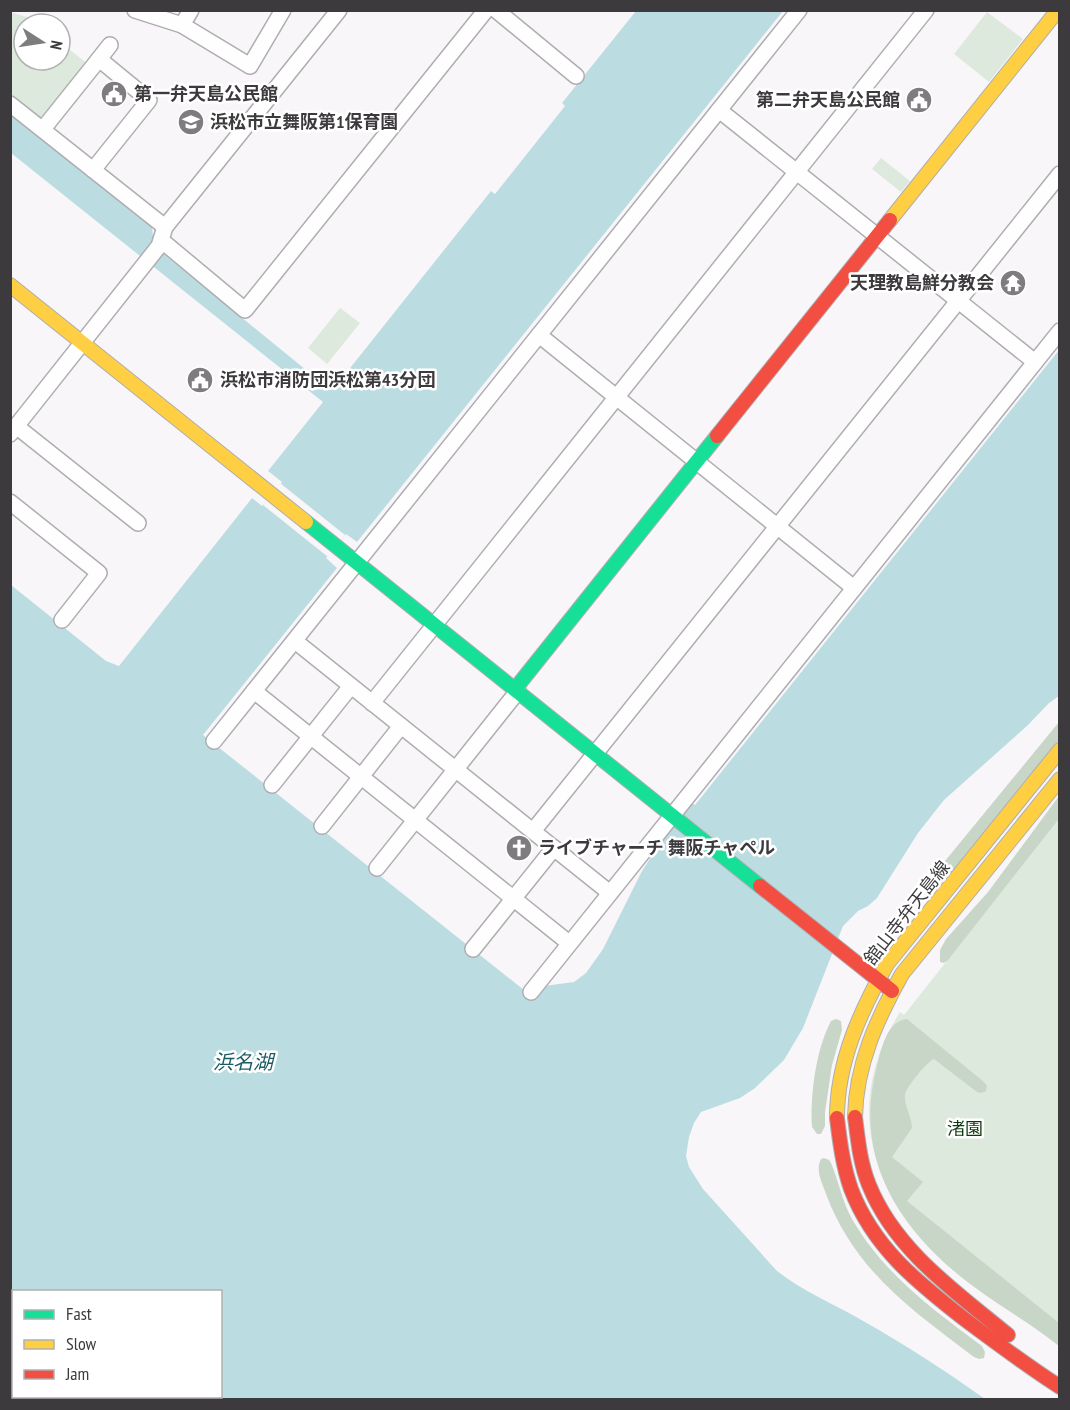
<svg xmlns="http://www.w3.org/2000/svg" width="1070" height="1410" viewBox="0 0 1070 1410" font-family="'PT Sans Narrow','Noto Sans JP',sans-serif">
<rect width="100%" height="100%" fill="#f9f6fa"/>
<!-- green -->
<g fill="#dde9dc">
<path d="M10,12l41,12h-27v36h36v-18l29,23 -44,54h-4l-30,-24z"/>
<path d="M987,12l36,27 -34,43 -35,-28z"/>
<path d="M881,158l29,23 -9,11 -29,-23z"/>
<path d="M340,308l20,15 -33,41 -19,-16z"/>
<path d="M1059,819v527c-27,-22 -58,-39 -86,-60 -92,-68 -139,-169 -73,-274l4,3z"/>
</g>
<!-- forest -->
<g fill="#c8d6c7">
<path d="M1059,722v19l-108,133 -6,-1 -2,-3 2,-9z"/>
<path d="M1059,796v23l-111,141 -4,3 -4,-1v-12l6,-11 42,-47z"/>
<path d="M836,1019l5,2 1,9 -10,35 -7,47v14l-4,8h-4l-5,-7c-2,-32 4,-78 19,-106z"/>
<path d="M907,1019l77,63 3,4 -1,5 -5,2 -4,-1 -43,-33c-7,3 -28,28 -29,36 -1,11 7,22 7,33l-20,29 31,25 -16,19 152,122v23c-27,-22 -58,-39 -86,-60 -73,-54 -121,-127 -96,-220 4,-15 9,-45 30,-47z"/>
<path d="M824,1158c5,2 5,1 7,5 8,19 11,38 21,56 32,55 80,90 130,127l3,6 -1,6 -5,1 -5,-2c-62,-47 -119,-86 -148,-163 -4,-12 -11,-24 -5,-35z"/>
</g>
<!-- water -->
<path fill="#bbdde2" d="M636,11h147l-426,531 -11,-8 -20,24 11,10 -134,167 331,263 10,-12 30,-4 12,-9 17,-24 39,-78 27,-42 22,-27 4,3 364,-455v346l-10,7 -22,23 -83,74 -26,33 -41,65 -9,8 -10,5 -15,15 -40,102 -19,32 -29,28 -15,10 -39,14 -7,11 -5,14 -3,19 3,11 14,22 74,82c27,21 59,34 88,51 42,24 81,49 120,77l-963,1 -4,-3 202,-1v-104h-206l-1,102 -2,-2v-807l95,76 13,5 133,-168 10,8 20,-24 -14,-11 55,-69 -312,-249 -1,-39 142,113 2,19 168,137 3,-3 10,7 156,-196 4,3 70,-88 -3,-3z"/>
<!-- pier -->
<path fill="#f9f6fa" d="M280,483l65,52 -17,22 -65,-52z"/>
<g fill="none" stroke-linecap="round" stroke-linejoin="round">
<defs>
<g id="street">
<path d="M135,10l47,15 68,41 33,-56"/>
<path d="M496,10l80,66"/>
<path d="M182,25l9,-15"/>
<path d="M99,59l11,-14"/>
<path d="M10,104l155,123"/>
<path d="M719,110l316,252"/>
<path d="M43,129l56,-70 50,41 -56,70"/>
<path d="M161,240l84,70 241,-300"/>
<path d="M539,335l315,253"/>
<path d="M16,426l122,97"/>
<path d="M10,434l149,-188 6,-19 174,-217"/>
<path d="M10,502l89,71 -37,47"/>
<path d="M295,641l315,252"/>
<path d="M254,691l315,252"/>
<path d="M372,703l554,-693"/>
<path d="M214,741l585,-731"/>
<path d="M272,785l79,-99"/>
<path d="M322,826l79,-100"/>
<path d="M533,831l527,-657"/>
<path d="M377,868l141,-177"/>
<path d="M473,949l81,-101"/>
<path d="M531,992l529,-661"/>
</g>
<g id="fast">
<path d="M306,522l454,364"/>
<path d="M515,689l202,-253"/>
</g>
<g id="slow">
<path d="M890,220l168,-210"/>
<path d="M10,285l296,237"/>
<path d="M855,1117c1,-53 22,-98 47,-143l158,-195"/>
<path d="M837,1118c0,-56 23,-106 50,-154l173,-214"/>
</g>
<g id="jam">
<path d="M717,436l173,-216"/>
<path d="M760,886l132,105"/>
<path d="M855,1117c3,23 5,46 14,68 26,65 87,107 139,150"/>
<path d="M837,1118c3,25 6,48 14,71 22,58 66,93 112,129 32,24 64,48 97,69"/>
</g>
</defs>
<!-- street casing -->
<use href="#street" stroke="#afadb0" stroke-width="18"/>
<!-- fast casing -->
<use href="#fast" stroke="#afadb0" stroke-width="16"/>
<!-- slow casing -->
<use href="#slow" stroke="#afadb0" stroke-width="16"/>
<!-- jam casing -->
<use href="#jam" stroke="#afadb0" stroke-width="16"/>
<!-- street -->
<use href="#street" stroke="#fefefe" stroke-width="15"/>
<!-- fast -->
<use href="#fast" stroke="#16e098" stroke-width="14"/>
<!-- slow -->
<use href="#slow" stroke="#ffcf43" stroke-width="14"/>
<!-- jam -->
<use href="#jam" stroke="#f24e42" stroke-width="14"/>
</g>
<!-- icons -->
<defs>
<symbol id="civic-disc" viewBox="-11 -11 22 22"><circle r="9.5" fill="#7f7c7f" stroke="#fff"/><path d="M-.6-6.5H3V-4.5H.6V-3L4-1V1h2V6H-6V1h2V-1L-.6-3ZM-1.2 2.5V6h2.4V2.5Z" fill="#fff"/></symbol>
<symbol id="school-disc" viewBox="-11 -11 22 22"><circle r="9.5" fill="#7f7c7f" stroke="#fff"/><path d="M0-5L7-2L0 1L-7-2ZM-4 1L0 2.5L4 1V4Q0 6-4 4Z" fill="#fff"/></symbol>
<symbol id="temple-disc" viewBox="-11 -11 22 22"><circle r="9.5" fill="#7f7c7f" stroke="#fff"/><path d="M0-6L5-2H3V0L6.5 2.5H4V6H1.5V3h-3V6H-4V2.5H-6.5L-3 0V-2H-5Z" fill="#fff"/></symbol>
<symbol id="church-disc" viewBox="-11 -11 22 22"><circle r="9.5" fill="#7f7c7f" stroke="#fff"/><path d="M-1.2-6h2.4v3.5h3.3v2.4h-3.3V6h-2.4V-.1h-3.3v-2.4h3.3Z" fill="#fff"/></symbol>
</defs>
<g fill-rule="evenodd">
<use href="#civic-disc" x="99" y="79" width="30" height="30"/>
<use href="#civic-disc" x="904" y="85" width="30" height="30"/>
<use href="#school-disc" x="176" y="107" width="30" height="30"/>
<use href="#temple-disc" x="998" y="268" width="30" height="30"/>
<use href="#civic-disc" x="185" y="365" width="30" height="30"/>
<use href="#church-disc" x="504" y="833" width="30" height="30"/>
</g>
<g text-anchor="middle" stroke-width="5" stroke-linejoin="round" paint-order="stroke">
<!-- poi labels -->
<g font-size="18" font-weight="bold" fill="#3d3a3d" stroke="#fff" text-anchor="start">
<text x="134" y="100">第一弁天島公民館</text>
<text x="900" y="106" text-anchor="end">第二弁天島公民館</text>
<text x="210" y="128">浜松市立舞阪第1保育園</text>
<text x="994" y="289" text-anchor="end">天理教島鮮分教会</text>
<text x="220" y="386">浜松市消防団浜松第43分団</text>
<text x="538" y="854">ライブチャーチ 舞阪チャペル</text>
</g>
<!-- street labels -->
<g font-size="18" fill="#3d3a3d" stroke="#fff">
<text transform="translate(907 913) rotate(-52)" y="6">舘山寺弁天島線</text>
</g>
<!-- park labels -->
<g font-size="18" fill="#10380f" stroke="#fff">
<text x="965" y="1135">渚園</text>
</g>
<!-- water labels -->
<g font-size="20" font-style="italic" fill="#1a5c63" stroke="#fff">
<text x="243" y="1069">浜名湖</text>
</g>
</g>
<!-- border -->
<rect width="1070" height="1410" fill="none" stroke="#3d3a3d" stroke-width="24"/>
<!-- legend -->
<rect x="12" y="1290" width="210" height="108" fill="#ffffff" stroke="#b1b0b1" stroke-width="1.5"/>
<rect x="24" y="1310" width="30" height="9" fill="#16e098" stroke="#b1b0b1" stroke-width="1.5"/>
<text x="66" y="1320" font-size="18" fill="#3d3a3d">Fast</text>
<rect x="24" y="1340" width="30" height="9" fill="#ffcf43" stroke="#b1b0b1" stroke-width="1.5"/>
<text x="66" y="1350" font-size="18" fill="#3d3a3d">Slow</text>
<rect x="24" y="1370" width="30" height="9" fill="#f24e42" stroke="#b1b0b1" stroke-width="1.5"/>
<text x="66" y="1380" font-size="18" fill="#3d3a3d">Jam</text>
<!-- north arrow -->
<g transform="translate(42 42) rotate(102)"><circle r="28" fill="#ffffff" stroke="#b1b0b1" stroke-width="1.5"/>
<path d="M0-4.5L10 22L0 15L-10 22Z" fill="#7f7c7f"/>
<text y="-9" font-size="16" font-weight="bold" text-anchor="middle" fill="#3d3a3d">N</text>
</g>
</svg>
